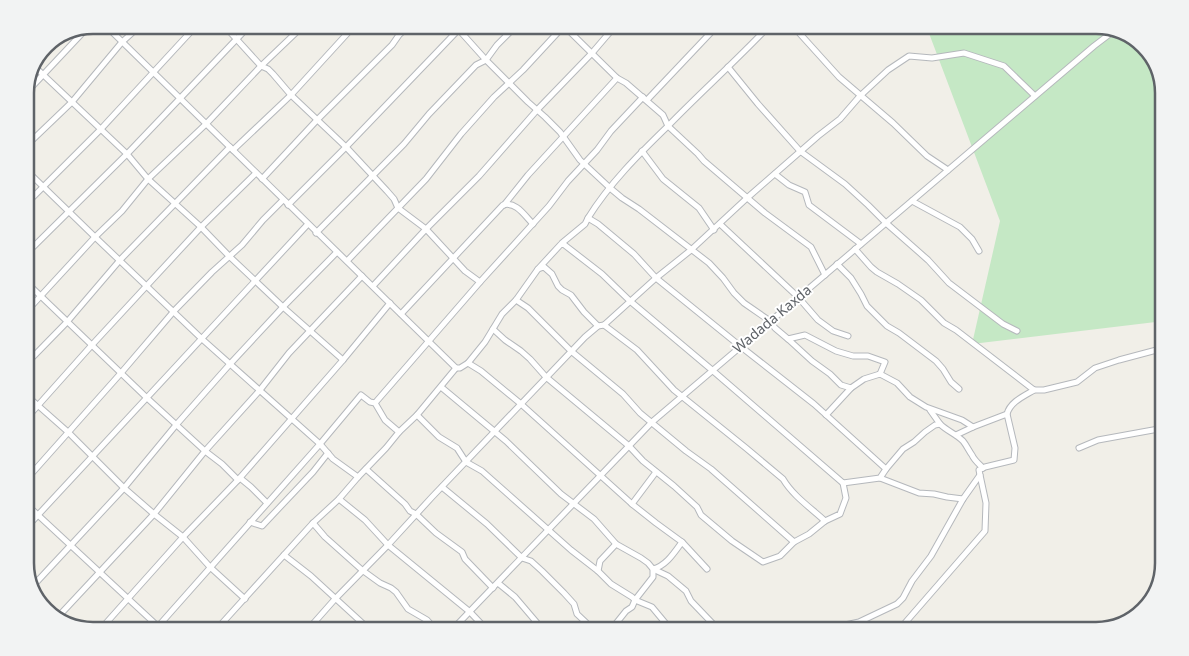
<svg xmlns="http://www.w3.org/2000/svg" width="1189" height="656" viewBox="0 0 1189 656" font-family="'Noto Sans',sans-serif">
<rect width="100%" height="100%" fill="#f1efe8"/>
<!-- green -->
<path fill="#c5e8c5" d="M924,25h172l34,9 23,21 11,33v233l-192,23 28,-123 -73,-193z"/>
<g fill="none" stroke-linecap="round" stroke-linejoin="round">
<defs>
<g id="minor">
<path d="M105,25l351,343h4l8,-5 13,8 40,33 111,100 24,19 26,19 25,27"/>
<path d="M221,25l9,7 31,34 7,3 5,5 18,21 55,52 41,44 7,8 4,9 28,21 39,42 15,11"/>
<path d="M343,25l7,6"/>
<path d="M456,25l3,5 27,30 42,42 17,15 15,15 20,28 30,28 12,10 17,11 70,54 14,15 11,15 10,10 26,18 5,7 13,11 17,-4 31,16 17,5h15l17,6 -5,12"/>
<path d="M563,25l54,53 9,5 37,32 5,11c33,-34 69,-66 102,-101"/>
<path d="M792,25l47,52 54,46 34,33 21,14"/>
<path d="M35,67l92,87 21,25 53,48 28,29 54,51 60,53"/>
<path d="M728,67l30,37 42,47 45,33 23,21 18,18 42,37 21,23 54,41 14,7"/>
<path d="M25,94l63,-67"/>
<path d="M647,100l71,-75"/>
<path d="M25,147l47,-45 50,-60 19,-17"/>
<path d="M233,150l58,-55 64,-70"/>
<path d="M642,151l21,28 36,29 15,22"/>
<path d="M25,169l70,68 107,102 118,105 13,15 25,18"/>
<path d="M775,174l14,11 16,7 4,13 52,39"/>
<path d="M262,179l55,-59 75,-75 7,-10 11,-10"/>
<path d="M912,201l48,26 12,12 7,12"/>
<path d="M25,205l75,-75 97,-105"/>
<path d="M288,205l58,-58 117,-122"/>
<path d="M504,205l24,-30 89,-97"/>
<path d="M588,218c21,-34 51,-64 80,-92l30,28 6,7 61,52 46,34 14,28"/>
<path d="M720,224l78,73 20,23 15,11 15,5"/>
<path d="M316,233l88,-89 25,-30 47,-49 10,-5 11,-15 20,-20"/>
<path d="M855,249l16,18 6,5 21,12 23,16 23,23 12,7 78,60h10l33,-8 18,-14 24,-8 45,-12"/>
<path d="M25,255l102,-101 123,-129"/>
<path d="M347,261l79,-82 35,-45 33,-37 29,-27 38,-41 2,-4"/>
<path d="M837,264l14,14 10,16 6,12 20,20 12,7 37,28 7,8 8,13 8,7"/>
<path d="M538,269l24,-26 23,-19 3,-6 10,6 36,30 22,24 84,68 74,58 72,65 -6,9 -37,5 -131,-113 -82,-69 -28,-27 -40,-31"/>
<path d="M25,281l122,117 58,53 17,13 16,16"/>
<path d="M373,286l53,-57 53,-53 58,-66 55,-57 24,-28"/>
<path d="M516,300l12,8 43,43 52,43 17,19 46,38 25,18 83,73 15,-8 16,-13 15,-7 6,-16 -3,-15"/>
<path d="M25,313l70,-76 27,-26 26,-32 58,-55 55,-58 43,-41"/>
<path d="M401,314l102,-109c13,-4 22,11 30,19"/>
<path d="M604,325l33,25 37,40 72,58 37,31c10,17 28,29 42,42"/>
<path d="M493,329l12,11 16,11 9,8 16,18 83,69 14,15 31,25 23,21 4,8 31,26 31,21 17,-6 14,-14"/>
<path d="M788,339l24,22 18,13 11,11 10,3 13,-9 16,-5 17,9 13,14 16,10 36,13 11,7 34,-13 8,34 -1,12 -29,7 -6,3 1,5 -17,24 -32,57 -19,25 -9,17 -6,6 -38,18 -42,9"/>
<path d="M468,363l17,-21 17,-28 14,-14 5,-7 17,-24 6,-2 8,7 6,12 4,4 9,5 13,17 14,14"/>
<path d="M25,365l42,-43 53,-62 110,-113"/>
<path d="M441,387l65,54 55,53 33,25 22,25 25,14 7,5 5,6v8l-18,23 -3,7 -6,4 -16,20"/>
<path d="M25,394l43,38 56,56 30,26 29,23 27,30 35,32"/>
<path d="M375,403l105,-121 69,-76 19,-25 29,-31 14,-19 32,-34"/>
<path d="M1007,414c3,-12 17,-18 27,-24"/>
<path d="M417,415l22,22 18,11 9,14 16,9 89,79 27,21 13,13 21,13 3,3 17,7 20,24"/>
<path d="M826,415l25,-27"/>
<path d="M25,420l66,-74 110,-119 55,-54"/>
<path d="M940,424c7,7 16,10 23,17 4,5 6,10 9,14 2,5 7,9 11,13"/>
<path d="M956,435l17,-8"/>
<path d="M1079,448l19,-8 66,-12"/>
<path d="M366,469l39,35 5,7 6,3 20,19 26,19 3,7 28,29"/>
<path d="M886,469l17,-20 11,-7 11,-10 10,-7 5,-1 -10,-14"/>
<path d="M240,478l11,9 16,16"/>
<path d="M880,478l39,15 15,1 13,3 16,2"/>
<path d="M25,481l96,-108 53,-62 38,-39 30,-27 21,-25 20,-20"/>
<path d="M442,487l45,37 35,34 9,3 11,10 22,22 10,11 3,10 18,17"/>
<path d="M339,499l26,21 23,25 82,67 18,19"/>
<path d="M25,503l138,128"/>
<path d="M632,504l24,-32"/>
<path d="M250,522l12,4 51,-54 15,-19"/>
<path d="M313,523l12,14 37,33 18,13 11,5 5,4 12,17 19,11 10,11"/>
<path d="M25,529l283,-305"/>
<path d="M682,542c-8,11 -16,24 -29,27l15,7 18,15 5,10 23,24 -14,3 -5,3"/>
<path d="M284,555l27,21 60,55"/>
<path d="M598,571l2,-10 16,-17"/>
<path d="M498,583l17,14 29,34"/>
<path d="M31,588l93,-100 52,-63 54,-61 53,-57 54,-55"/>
<path d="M56,619l98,-105 51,-63 55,-61 29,-37 73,-77"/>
<path d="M312,625l7,6"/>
<path d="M99,631l84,-94 55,-57 105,-120 47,-57"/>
<path d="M154,631l166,-187 41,-49 9,7 5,1 10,17 14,12"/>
<path d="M215,631l98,-108 26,-24 19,-22 28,-29 13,-16 18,-17 39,-47"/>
<path d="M305,631l7,-6 23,-26 53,-54 44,-48 153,-160 13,-11 6,-1 52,-47 35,-28 56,-52 71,-62 22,-17 20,-23 28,-26 21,-14 23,2 32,-5 40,13 31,30"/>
<path d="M451,631l201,-209 442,-376 21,-16"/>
<path d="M898,631l87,-100 1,-28 -6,-28"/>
</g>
</defs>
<!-- minor casing -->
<use href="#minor" stroke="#b5b8bc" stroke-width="7"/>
<!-- minor -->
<use href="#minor" stroke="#fff" stroke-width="5"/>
</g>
<g text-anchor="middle" stroke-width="4" stroke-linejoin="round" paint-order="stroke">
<!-- street labels -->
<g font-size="14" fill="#5f6368" stroke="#fff">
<text transform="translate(772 319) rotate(-40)" y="5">Wadada Kaxda</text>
</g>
</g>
<!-- crop -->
<path d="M0 0H1189V656H0ZM93 34H1096A59 59 0 0 1 1155 93V563A59 59 0 0 1 1096 622H93A59 59 0 0 1 34 563V93A59 59 0 0 1 93 34Z" fill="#f2f3f3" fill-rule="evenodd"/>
<path fill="none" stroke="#5f6368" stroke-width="2.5" d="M93 34H1096A59 59 0 0 1 1155 93V563A59 59 0 0 1 1096 622H93A59 59 0 0 1 34 563V93A59 59 0 0 1 93 34Z"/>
</svg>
